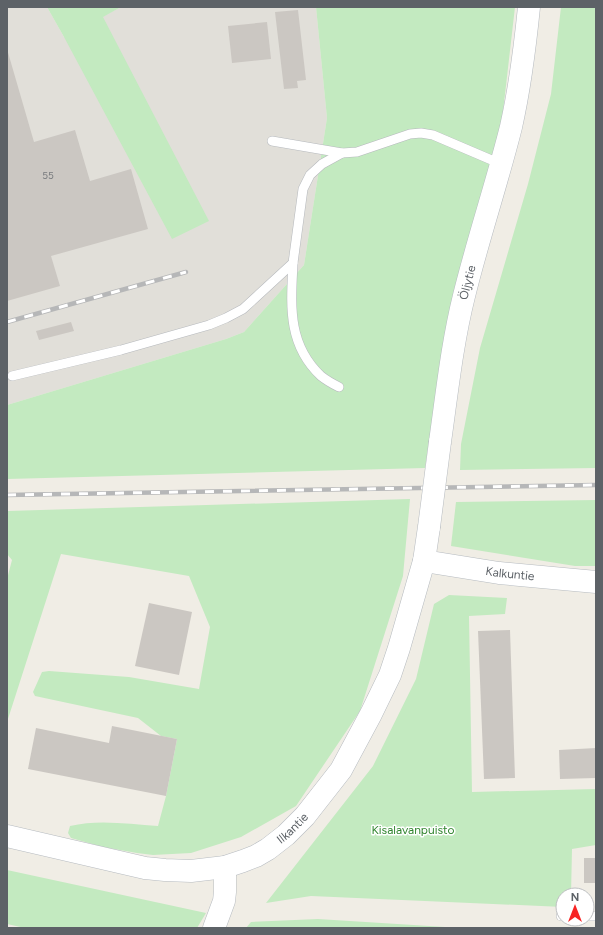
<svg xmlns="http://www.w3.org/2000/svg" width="603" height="935" viewBox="0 0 603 935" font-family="Figtree,sans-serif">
<rect width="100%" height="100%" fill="#f0ede5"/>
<!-- industrial -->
<path fill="#e1dfd9" d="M7,7h40l17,30 57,-30h195l11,111 -23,147 -60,67 -18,7 -219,66z"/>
<!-- green -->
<g fill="#c3eac0">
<path d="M47,7h74l-18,10 106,204 -37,18 -108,-202z"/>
<path d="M316,7h199l-14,122 -56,207 -20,132 -418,11v-74l219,-66 18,-7 60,-67 23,-147z"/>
<path d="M561,7h35v461l-136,2 1,-26 19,-96 48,-164 23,-90z"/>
<path d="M410,499l-7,77 -43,135 -64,95 -55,31 -50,16 -38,2 -16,-2 -34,-6 -32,-9 -3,-5 2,-7c28,-7 59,-2 88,0l8,-30 11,-57 -16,-3 -23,-18 -103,-22 -2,-4 9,-20 7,-1 80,6 70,12 11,-62 -21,-51 -128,-22 -54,168v-143l5,-19 -5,-6v-43z"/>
<path d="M596,500v66h-21l-124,-20 5,-44z"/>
<path d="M449,595l58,3 -2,16 -36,2 3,176 124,-3v56l-24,4 -1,46h-8v12l-252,-11 -45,7 107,-137 43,-87 18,-75z"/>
<path d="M7,870l199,43 -9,15h-172l-18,-4z"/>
<path d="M318,919l143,9h-215l5,-6z"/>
</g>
<!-- building -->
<g fill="#cbc7c2">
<path d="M298,10l8,70 -9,1 1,7 -14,1 -9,-77z"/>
<path d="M267,22l4,37 -39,4 -4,-37z"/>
<path d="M7,49l27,93 41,-12 15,51 41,-12 17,60 -97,27 9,30 -53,15z"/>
<path d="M71,322l3,9 -35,9 -3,-9z"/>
<path d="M149,603l43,9 -13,63 -44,-9z"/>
<path d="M510,630l5,148 -31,1 -6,-148z"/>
<path d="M112,726l65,13 -11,57 -138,-27 8,-41 73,15z"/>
<path d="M596,748v30l-36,1 -1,-29z"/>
<rect x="584" y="858" width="12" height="25"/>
</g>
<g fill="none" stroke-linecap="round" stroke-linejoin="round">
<defs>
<g id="lane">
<path d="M272,141l70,12 15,-1 53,-18 11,-1 12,2 68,29"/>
<path d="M293,263c-2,42 -6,81 28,113 5,4 12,8 18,11"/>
<path d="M12,376l109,-26 88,-25 17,-7 17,-9 50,-46 10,-74 7,-14 12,-11 20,-11"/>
<path d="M561,916h2"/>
<path d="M587,916h9"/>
</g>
<g id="secondary">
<path id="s1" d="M440,442c7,-49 12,-98 24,-146 14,-57 33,-113 47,-169 9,-40 14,-80 18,-120"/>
<path id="s2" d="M424,561l75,12 97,9"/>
<path id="s3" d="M7,836l138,32 20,2 26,1 34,-4 18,-6 13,-5 12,-7 18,-14 19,-19 36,-46 30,-56 19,-39 9,-27 25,-87 5,-34"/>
<path d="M214,928l10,-27 1,-9v-25"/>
</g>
</defs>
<!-- lane casing -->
<use href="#lane" stroke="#b6b9bd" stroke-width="10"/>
<!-- secondary casing -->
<use href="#secondary" stroke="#b6bbc0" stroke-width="23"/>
<!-- lane -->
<use href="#lane" stroke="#fff" stroke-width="9"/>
<!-- secondary -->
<use href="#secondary" stroke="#fff" stroke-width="22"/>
<defs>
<g id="rail">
<path d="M7,322l179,-50"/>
<path d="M7,495l589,-10"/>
</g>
</defs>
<!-- rail casing -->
<use href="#rail" stroke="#b6b7b8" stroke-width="4.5"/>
<!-- rail -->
<use href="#rail" stroke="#fff" stroke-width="3" stroke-dasharray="9" stroke-linecap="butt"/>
<defs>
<path id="secondary-bridge" d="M429,527l11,-85"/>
</defs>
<!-- secondary-bridge casing -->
<use href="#secondary-bridge" stroke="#b6bbc0" stroke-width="23" stroke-linecap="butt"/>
<!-- secondary-bridge -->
<use href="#secondary-bridge" stroke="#fff" stroke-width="22"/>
</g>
<g text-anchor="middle" stroke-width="3" stroke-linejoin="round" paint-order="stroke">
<!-- number labels -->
<g font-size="10" fill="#787b7e">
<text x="48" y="179">55</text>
</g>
<!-- street labels -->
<g font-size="12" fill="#5d6267" stroke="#fff">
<text dy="4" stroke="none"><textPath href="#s1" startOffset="162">Öljytie</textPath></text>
<text dy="4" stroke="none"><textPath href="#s2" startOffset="87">Kalkuntie</textPath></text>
<text dy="4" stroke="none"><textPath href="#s3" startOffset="301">Ilkantie</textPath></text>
</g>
<!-- park labels -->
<g font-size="12" fill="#30852e" stroke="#fff">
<text x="413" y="834">Kisalavanpuisto</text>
</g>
</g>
<!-- border -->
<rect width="603" height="935" fill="none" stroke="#5d6267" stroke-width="16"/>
<!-- north arrow -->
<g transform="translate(575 907)"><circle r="19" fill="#ffffff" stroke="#bec0c2"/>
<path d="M0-3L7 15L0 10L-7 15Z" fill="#f72424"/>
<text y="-6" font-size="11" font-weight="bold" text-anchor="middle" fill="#5d6267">N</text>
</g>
</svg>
